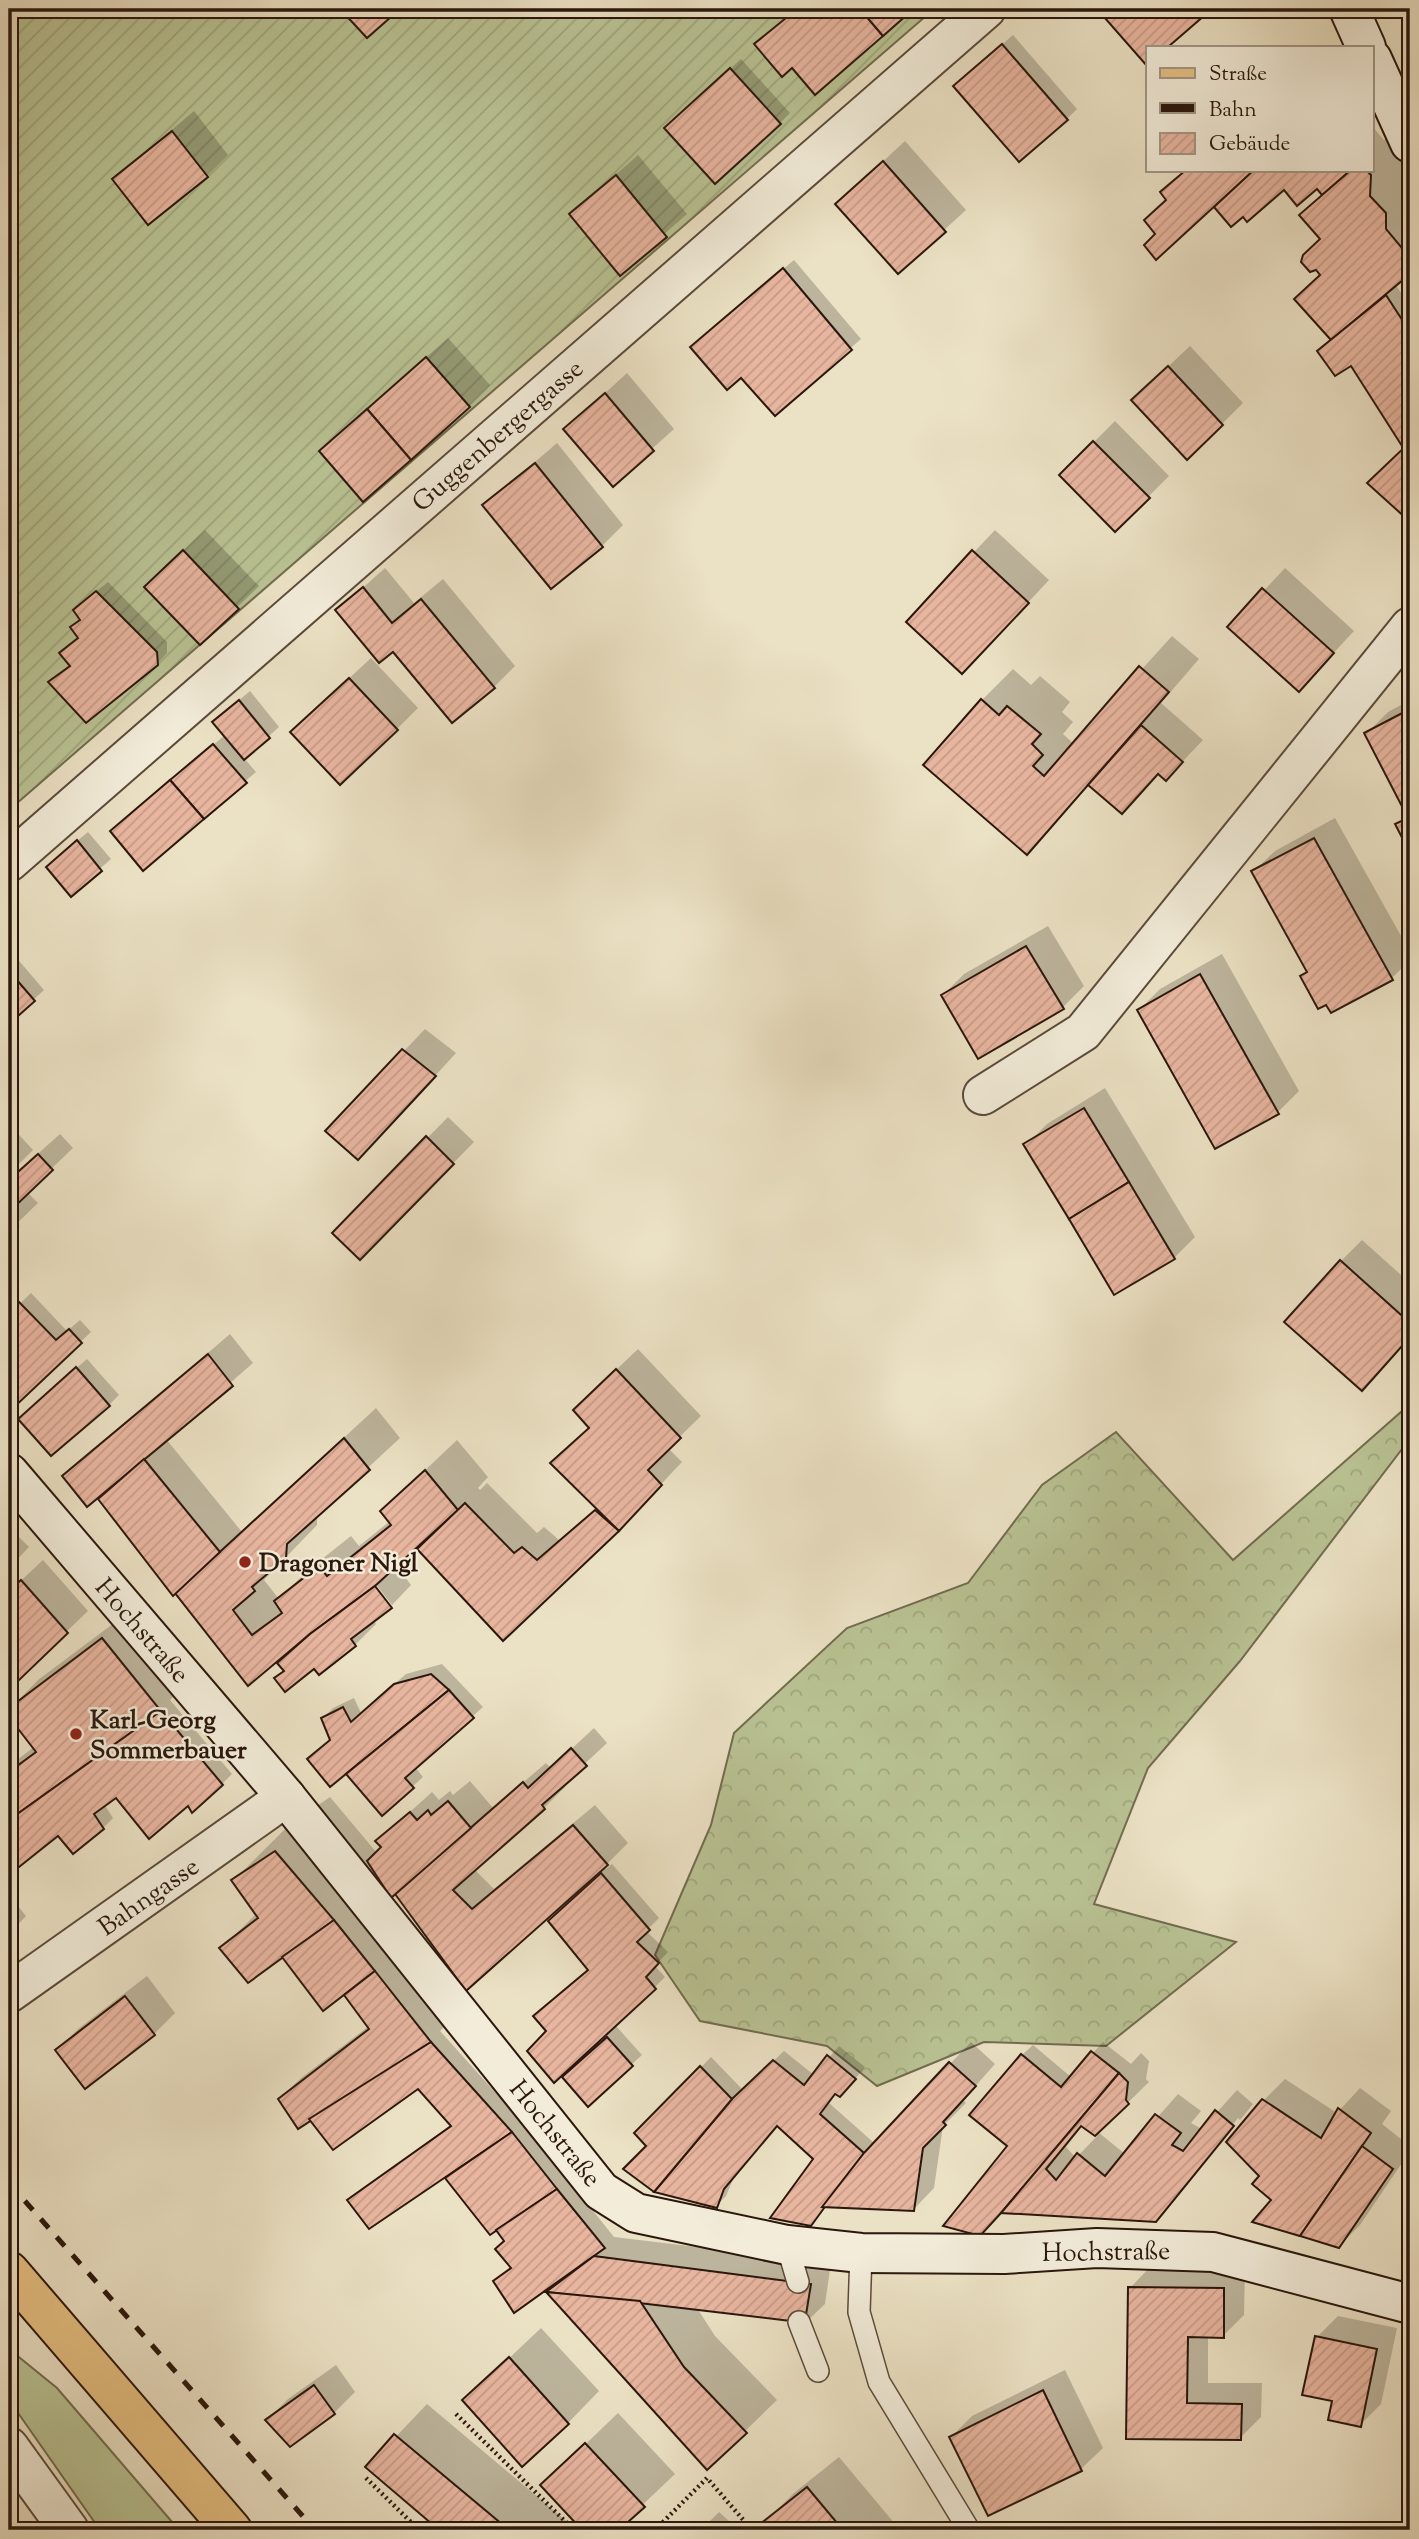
<svg xmlns="http://www.w3.org/2000/svg" width="1419" height="2539" viewBox="0 0 1419 2539" font-family="'Sorts Mill Goudy',serif">
<defs>
<pattern id="forest-crowns" width="20" height="18" patternUnits="userSpaceOnUse" patternTransform="scale(1.75)"><rect width="20" height="18" fill="#b9c293"/><path d="M2 6a3 3 0 1 1 6 0M12 15a3 3 0 1 1 6 0" fill="none" stroke="#9fa67e"/></pattern>
<pattern id="garden-furrows" width="10" height="10" patternUnits="userSpaceOnUse" patternTransform="scale(1.75)"><rect width="10" height="10" fill="#b9c293"/><path d="M-1 1l2-2M0 10L10 0M9 11l2-2" fill="none" stroke="#9fa67e"/></pattern>
<pattern id="building-hatch" width="6" height="6" patternUnits="userSpaceOnUse" patternTransform="scale(1.75)"><rect width="6" height="6" fill="#e8b59f"/><path d="M-1 1l2-2M0 6l6-6M5 7l2-2" fill="none" stroke="#c79b88"/></pattern>
</defs>
<rect width="100%" height="100%" fill="#ebe1c4"/>
<filter id="stains"><feTurbulence type="fractalNoise" baseFrequency=".00286" numOctaves="4"/><feColorMatrix values="0 0 0 0 .2 0 0 0 0 .09 0 0 0 0 .02 0 0 0 .5 -.17"/></filter>
<radialGradient id="worn" r=".72"><stop offset=".6" stop-color="#630" stop-opacity="0"/><stop offset="1" stop-color="#630" stop-opacity=".3"/></radialGradient>
<!-- grass -->
<path fill="#b9c293" stroke="#726c50" stroke-width="2" d="M9,2349l48,39 122,142h-79l-91,-130z"/>
<!-- forest -->
<path fill="url(#forest-crowns)" stroke="#726c50" stroke-width="2" d="M1410,1404v29l-8,16 -162,212 -92,107 -54,136 142,38 -130,104 -122,-4 -107,44 -50,-40 -127,-25 -45,-66 56,-130 23,-92 113,-105 121,-45 74,-98 74,-53 117,128z"/>
<!-- garden -->
<path fill="url(#garden-furrows)" stroke="#726c50" stroke-width="2" d="M9,9h925l-925,801z"/>
<!-- shadow -->
<g fill="#0003" fill-rule="evenodd">
<path d="M795,9h116l-96,83 -22,-26 -36,-22z"/>
<path d="M1099,9h110l-43,38h-18l-1,16z"/>
<path d="M1013,35l64,74 -10,10 -101,-43z"/>
<path d="M741,59l49,54 -10,10 -103,-5z"/>
<path d="M194,111l34,44 -21,21 -93,3z"/>
<path d="M1372,126l12,14 8,-7 10,10 -1,21 9,11v97l-15,12 15,22v131l-7,6 -71,-104 -10,-100 -21,-24 22,-22 -6,-6 -33,1 -59,10 -2,-2 -66,38 11,-34 -6,-8 25,-22h185z"/>
<path d="M905,141l61,69 -68,62 -61,-68z"/>
<path d="M638,155l49,59 -67,59 -48,-59z"/>
<path d="M794,260l67,79 -86,75 -72,-77z"/>
<path d="M448,338l42,47 -21,21 -90,-7z"/>
<path d="M1190,346l53,57 -21,21 -67,-45z"/>
<path d="M627,373l47,56 -61,55 -47,-55z"/>
<path d="M1115,421l54,55 -54,54 -54,-55z"/>
<path d="M557,443l66,82 -21,21 -117,-41z"/>
<path d="M205,530l54,56 -59,57 -33,-77z"/>
<path d="M995,530l54,50 -66,71 -75,-29z"/>
<path d="M385,568l29,35 29,-24 72,87 -21,21 -101,-38 -55,-39z"/>
<path d="M1285,568l69,63 -55,59 -69,-63z"/>
<path d="M108,582l59,60v11l-10,11 -107,18 21,-18 -10,-11 18,-16 6,-37z"/>
<path d="M1172,636l27,23 -38,44 42,37 -37,39 -7,-6 -69,11 -63,68 -45,-152 31,-31 18,16 9,-9 30,26 -8,10 11,10 -10,12 11,10z"/>
<path d="M371,658l47,50 -21,21 -83,-18z"/>
<path d="M250,691l29,36 -35,31 12,14 -112,96 -21,-47 102,-86v-23z"/>
<path d="M1410,700v149l-13,-24 11,-11 -41,-81 21,-21z"/>
<path d="M1335,818l75,134v8l-18,18 -90,-2 6,-6 -55,-98 22,-21z"/>
<path d="M88,832l23,27 -40,35 -13,-37z"/>
<path d="M1048,926l36,60 -21,21 -120,-12 21,-21z"/>
<path d="M9,949l35,41 -35,32z"/>
<path d="M1222,954l77,137 -21,21 -139,-102 21,-21z"/>
<path d="M425,1029l31,24 -77,84 -51,-6z"/>
<path d="M1105,1088l90,149 -21,21 -148,-113 21,-21z"/>
<path d="M448,1117l26,25 -114,116 -26,-25z"/>
<path d="M9,1124l24,26 -24,24 3,3 48,-43 13,14 -46,44 11,11 -29,28z"/>
<path d="M1362,1240l48,43v54l-27,30 -42,-106z"/>
<path d="M31,1293l36,38 13,-11 11,12 -81,76 -1,-94z"/>
<path d="M230,1334l23,29 -87,76 76,93 134,-124 24,30 -83,77v10l-53,55 15,19 29,-29 43,-34 8,10 31,-25 -8,-10 75,-71 31,37 -10,11 2,2 7,-7 50,50 7,-6 15,13 37,-32 -44,-45 39,-37 5,-37 42,-40 63,67 -33,32 14,14 -64,68 -115,109 -46,-131 -61,57 15,20 -19,20 -21,-27 2,42 3,4 -21,21 -35,27 -6,-6 -38,12 9,-8 6,-23 -43,36 -149,-186 -35,-21z"/>
<path d="M87,1359l32,36 -10,10 -79,3z"/>
<path d="M9,1527l20,20 -20,21z"/>
<path d="M43,1560l45,51 -73,70 -6,-3v-86z"/>
<path d="M134,1608l57,71 -21,21 62,74 -10,10 -33,20 -72,-8 -13,8 9,14 -10,10 -45,5 -49,40v-107l25,-19 -25,-37 29,-30z"/>
<path d="M442,1664l41,43 -68,60 8,10 -40,36 -36,-41 -38,-13 22,-20 -8,-21 10,-10 21,-10 7,15 45,-39z"/>
<path d="M594,1728l13,15 -44,41 2,3 -21,21 -70,61 20,20 101,-84 33,38 -24,24 2,2 6,-5 47,54 -13,13 22,21 -13,14 10,11 -49,49 26,29 -54,49 -26,-29 -14,-44 42,-62 -6,-84 -117,103 -71,-97 -19,-17 -24,24 98,122 -11,11 82,91 92,115 217,26 -6,41 -21,20 -4,-4 -103,-12 18,28 62,64 -70,68 -158,-176 9,-13 -63,2 17,-15 -6,-25 -9,-13 -7,4 -45,-56 -95,24 102,-76 -33,-38 -108,32 -31,-19 21,-21 68,-52 -25,-33 -61,-38 -61,-7 35,-35 -23,-33 54,-54 42,-29 47,56 6,-6 -5,-6 54,-49 7,8 11,-9 3,4 17,-14 23,27 53,-45 5,5z"/>
<path d="M9,1895l17,21 -17,18z"/>
<path d="M147,1976l28,37 -21,21 -97,17 21,-22z"/>
<path d="M971,2042l24,22 -32,36 3,3 -23,23 -9,62 -21,22 -86,-5 -17,19 5,-66 -37,-33 -44,52 -8,19 -10,10 -79,-73 74,-76 32,33 41,-39 30,24 25,-29 26,21 -15,18 -14,7 -7,11 44,39 -25,29z"/>
<path d="M1103,2042l28,22 10,-11 8,8 -3,18 3,3 -51,50 27,22 53,-60 23,17 -10,12 11,6 35,-39 16,14 -13,16 -2,-2 -67,83h3l-19,19 -154,-9 21,-156 11,-10 38,32zM1083,2125l14,11 -21,22 -10,-11z"/>
<path d="M1285,2079l52,34 23,-25 31,23 -9,13 28,22v5l-50,74 -21,21 -65,-46 -12,-24 2,-76z"/>
<path d="M1151,2266l94,1 -1,48 -21,21h-15v47h54l-1,34 -21,21 -112,-1 2,-149z"/>
<path d="M1338,2316l59,12 -16,76 -21,21 -26,-25 -17,-63z"/>
<path d="M541,2328l58,63 -31,32 -103,-23z"/>
<path d="M336,2365l19,27 -21,21 -67,7 21,-21z"/>
<path d="M1065,2370l38,78 -22,21 -92,45 -38,-77 21,-21z"/>
<path d="M427,2404l150,126h-136l-73,-64z"/>
<path d="M618,2413l57,61 -59,56h-31l-42,-45z"/>
<path d="M839,2457l56,67 -7,6h-120l-5,-6 31,-31z"/>
<path d="M719,2512l20,18h-38z"/>
</g>
<!-- building -->
<g fill="url(#building-hatch)" stroke="#2b170d" stroke-width="2">
<path d="M340,9h60l-33,29z"/>
<path d="M797,9h63l23,27 -68,59 -23,-27 -10,9 -28,-33z"/>
<path d="M860,9h46l3,4 -26,23z"/>
<path d="M1097,9h115l-44,38h-20l-1,19z"/>
<path d="M1002,44l66,76 -49,42 -66,-76z"/>
<path d="M730,68l51,56 -66,60 -51,-56z"/>
<path d="M172,131l36,46 -60,48 -36,-46z"/>
<path d="M883,161l63,71 -48,42 -63,-70z"/>
<path d="M1186,170h68l-98,90 -12,-15 11,-11 -11,-14 22,-20 -6,-8z"/>
<path d="M1254,170h97l-29,25 -5,-6 -20,17 -13,-16 -37,32 -4,-5 -12,10 -17,-20z"/>
<path d="M1351,170h15l5,5 -1,21 16,17v16l16,19v16l8,10 -79,66 -37,-41 26,-24 -4,-5 -6,2 -9,-10 2,-7 17,-16 -21,-24z"/>
<path d="M616,175l51,62 -47,39 -51,-62z"/>
<path d="M783,268l69,82 -77,66 -34,-38 -14,12 -37,-43z"/>
<path d="M1386,295l24,37v107l-8,7 -51,-80 -16,10 -18,-25z"/>
<path d="M426,357l44,50 -59,53 -44,-51z"/>
<path d="M1168,366l55,59 -36,35 -56,-60z"/>
<path d="M605,393l49,58 -41,36 -50,-58z"/>
<path d="M367,409l44,51 -48,42 -44,-51z"/>
<path d="M1093,441l57,57 -35,34 -56,-57z"/>
<path d="M1410,442v76l-2,2 -41,-37z"/>
<path d="M535,463l68,84 -52,42 -69,-84z"/>
<path d="M183,550l56,59 -39,36 -56,-58z"/>
<path d="M972,550l57,53 -67,71 -56,-52z"/>
<path d="M363,587l29,36 29,-24 74,89 -43,35 -59,-71 -14,11 -44,-53z"/>
<path d="M1262,588l72,65 -35,39 -72,-65z"/>
<path d="M96,591l61,61 1,13 -72,58 -38,-41 22,-16 -11,-13 19,-15 -8,-11 10,-7 -7,-10z"/>
<path d="M1139,666l30,26 -142,163 -104,-90 58,-66 18,16 8,-9 34,28 -9,10 11,11 -10,11 11,10z"/>
<path d="M349,678l49,52 -58,55 -50,-53z"/>
<path d="M239,700l31,38 -26,22 -32,-38z"/>
<path d="M1410,709v144l-15,-29 13,-6 -44,-85z"/>
<path d="M1141,725l42,37 -17,19 -8,-7 -36,40 -34,-29z"/>
<path d="M213,744l34,39 -43,36 -34,-39z"/>
<path d="M170,780l34,39 -61,52 -33,-40z"/>
<path d="M1314,838l79,142 -62,33 -5,-8 -8,4 -18,-33 7,-4 -56,-101z"/>
<path d="M77,840l25,31 -31,26 -25,-30z"/>
<path d="M1026,946l38,63 -86,50 -37,-64z"/>
<path d="M9,971l26,30 -26,23z"/>
<path d="M1200,974l79,140 -64,35 -78,-139z"/>
<path d="M402,1049l34,27 -78,84 -33,-29z"/>
<path d="M1084,1108l45,74 -60,37 -46,-75z"/>
<path d="M426,1136l28,28 -94,96 -28,-27z"/>
<path d="M38,1154l15,16 -44,42v-32z"/>
<path d="M1129,1182l46,77 -61,36 -45,-76z"/>
<path d="M9,1216l9,10 -9,8z"/>
<path d="M1340,1260l70,63v14l-48,54 -78,-69z"/>
<path d="M19,1302l37,38 13,-11 13,14 -72,68 -1,-99z"/>
<path d="M208,1354l25,32 -146,121 -25,-31z"/>
<path d="M76,1367l34,39 -59,50 -33,-37z"/>
<path d="M616,1369l65,69 -33,32 14,15 -43,46 -69,-68 39,-35 -16,-18z"/>
<path d="M344,1438l26,32 -83,74 -1,14 -34,29 3,4 -22,19 19,25 30,-22 -8,-12 45,-35 8,10 64,-51 -11,-14 45,-41 33,40 -83,76 -65,48 -62,52 -73,-93z"/>
<path d="M144,1459l76,93 -47,44 -75,-97z"/>
<path d="M465,1503l49,50 8,-6 15,13 58,-50 24,21 -116,110 -86,-92z"/>
<path d="M21,1580l47,53 -52,50 -7,-2v-90z"/>
<path d="M375,1586l17,22 -41,31 5,7 -37,29 -5,-6 -29,23 -11,-14 10,-7 -7,-8 33,-29z"/>
<path d="M102,1638l59,73 -152,109v-48l27,-20 -27,-35v-9z"/>
<path d="M431,1674l18,16 -119,97 -23,-28 23,-19 -9,-22 22,-11 8,15 43,-38z"/>
<path d="M449,1690l25,28 -69,60 9,10 -32,28 -36,-42z"/>
<path d="M161,1711l62,74 -31,28 -4,-7 -39,33 -33,-41 -22,16 10,15 -31,25 -15,-18 -49,39v-55z"/>
<path d="M571,1748l16,18 -45,39 3,4 -92,81 19,19 101,-84 35,40 -142,126 -71,-97 128,-112 5,6z"/>
<path d="M448,1801l23,27 -80,70 -24,-37 14,-14 -6,-6 35,-29 7,8 11,-10 3,5z"/>
<path d="M275,1851l59,69 -86,63 -29,-35 39,-30 -27,-38z"/>
<path d="M601,1873l49,57 -13,12 22,21 -13,14 10,12 -102,94 -27,-32 19,-20 -13,-15 55,-46 -40,-49z"/>
<path d="M334,1920l41,51 -52,40 -41,-54z"/>
<path d="M375,1971l56,71 -133,87 -20,-30 91,-70 -25,-34z"/>
<path d="M125,1996l30,39 -70,54 -30,-39z"/>
<path d="M607,2037l26,29 -45,41 -26,-30z"/>
<path d="M431,2042l81,90 -143,97 -22,-29 104,-74 -33,-37 -85,61 -24,-31z"/>
<path d="M1091,2051l28,22 -118,140 -21,23 -37,-10 64,-80 -38,-31 52,-61 40,33z"/>
<path d="M827,2055l29,24 -16,18 -5,-3 -15,20 44,39 -53,73 -41,-8 43,-59 -36,-33 -53,63 -7,19 -63,-16 78,-93 41,-39 31,25z"/>
<path d="M949,2062l27,24 -33,36 3,3 -23,23 -9,63 -92,-4 42,-54z"/>
<path d="M700,2066l32,33 -78,93 -31,-23 23,-23 -12,-13z"/>
<path d="M1119,2073l9,9 -2,18 3,4 -34,32 -14,-10 -35,43 10,11 21,-27 28,23 50,-62 26,19 -9,12 11,6 32,-41 19,16 -78,96 -155,-9z"/>
<path d="M1262,2099l59,39 17,-30 33,25 -71,103 -48,-14 19,-22 -19,-16 7,-8 -33,-34z"/>
<path d="M512,2132l45,57 -67,46 -45,-57z"/>
<path d="M1362,2146l31,23 -54,79 -39,-12z"/>
<path d="M557,2189l48,59 -91,65 -21,-32 18,-13 -16,-19 9,-8 -8,-11z"/>
<path d="M594,2256l217,28 -7,43 -5,-5 -253,-30z"/>
<path d="M1128,2287l96,1v50l-36,-1 -1,66 55,1 -1,36 -115,-1z"/>
<path d="M546,2292l94,9 44,66 63,66 -40,37z"/>
<path d="M1315,2336l62,13 -16,78 -33,-7 4,-19 -30,-6z"/>
<path d="M509,2357l60,67 -47,43 -60,-67z"/>
<path d="M314,2385l21,29 -45,33 -25,-27z"/>
<path d="M1043,2390l39,81 -94,45 -39,-79z"/>
<path d="M394,2434l115,96h-70l-74,-63z"/>
<path d="M585,2443l60,64 -26,23h-37l-42,-45z"/>
<path d="M807,2487l36,43h-78l-5,-6z"/>
</g>
<g fill="none" stroke-linecap="round" stroke-linejoin="round">
<defs>
<g id="lane">
<path d="M787,2245l11,37"/>
<path d="M861,2253l-2,59 20,70 90,148"/>
<path d="M799,2322l19,49"/>
</g>
<g id="street">
<path d="M9,862l977,-853"/>
<path d="M983,1095l100,-63 327,-405"/>
<path d="M9,1993l277,-196"/>
<path d="M9,2447l60,83"/>
</g>
<g id="secondary">
<path d="M1349,9l17,38"/>
<path d="M1372,59l38,84"/>
<path d="M9,1473l277,324 315,394 35,22 151,32 74,8 143,1 93,-6 116,4 197,52"/>
</g>
<path id="primary" d="M9,2271l223,259"/>
</defs>
<!-- lane casing -->
<use href="#lane" stroke="#5b4a3b" stroke-width="24"/>
<!-- street casing -->
<use href="#street" stroke="#5b4a3b" stroke-width="42"/>
<!-- secondary casing -->
<use href="#secondary" stroke="#2b170d" stroke-width="42"/>
<!-- primary casing -->
<use href="#primary" stroke="#2b170d" stroke-width="42"/>
<!-- path -->
<g stroke="#2b170d" stroke-width="4.5" stroke-dasharray="2 3.5" stroke-linecap="butt">
<path d="M456,2414l118,116"/>
<path d="M366,2478l53,52"/>
<path d="M655,2530l52,-52 45,52"/>
</g>
<!-- lane -->
<use href="#lane" stroke="#f2ecd9" stroke-width="21"/>
<!-- street -->
<use href="#street" stroke="#f2ecd9" stroke-width="38"/>
<!-- secondary -->
<use href="#secondary" stroke="#f2ecd9" stroke-width="38"/>
<!-- primary -->
<use href="#primary" stroke="#e6c082" stroke-width="38"/>
<!-- rail -->
<path stroke="#2b170d" stroke-width="5" stroke-dasharray="12 12" stroke-linecap="butt" d="M9,2183l306,347"/>
</g>
<!-- markers -->
<g fill="#8f2418" stroke="#f2ecd9" stroke-width="2.5">
<circle cx="245" cy="1562" r="7"/>
<circle cx="76" cy="1734" r="7"/>
</g>
<g text-anchor="middle" stroke-width="5" stroke-linejoin="round" paint-order="stroke">
<!-- street labels -->
<g font-size="26" fill="#2b170d" stroke="#f2ecd9">
<text transform="translate(497 435) rotate(-41)" y="9">Guggenbergergasse</text>
<text transform="translate(143 1630) rotate(49)" y="9">Hochstraße</text>
<text transform="translate(148 1896) rotate(-35)" y="9">Bahngasse</text>
<text transform="translate(556 2133) rotate(51)" y="9">Hochstraße</text>
<text transform="translate(1106 2251) rotate(-1)" y="9">Hochstraße</text>
</g>
<!-- poi labels -->
<g font-size="26" font-weight="bold" fill="#2b170d" stroke="#f2ecd9" text-anchor="start">
<text x="259" y="1571">Dragoner Nigl</text>
<text x="90" y="1728">Karl-Georg<tspan x="90" dy="30">Sommerbauer</tspan></text>
</g>
</g>
<!-- margin -->
<rect width="1419" height="2539" fill="none" stroke="#ebe1c4" stroke-width="35"/>
<rect x="10" y="10" width="1398" height="2518" fill="none" stroke="#2b170d" stroke-width="3.5"/>
<rect x="18" y="18" width="1384" height="2504" fill="none" stroke="#2b170d" stroke-width="2"/>
<!-- legend -->
<rect x="1146" y="46" width="228" height="126" fill="#f2ecd9" stroke="#a29787" stroke-width="2"/>
<rect x="1160" y="68" width="35" height="10" fill="#e6c082" stroke="#a29787" stroke-width="2"/>
<text x="1209" y="80" font-size="21" fill="#2b170d">Straße</text>
<rect x="1160" y="103" width="35" height="10" fill="#2b170d" stroke="#a29787" stroke-width="2"/>
<text x="1209" y="116" font-size="21" fill="#2b170d">Bahn</text>
<rect x="1160" y="133" width="35" height="21" fill="url(#building-hatch)" stroke="#a29787" stroke-width="2"/>
<text x="1209" y="150" font-size="21" fill="#2b170d">Gebäude</text>
<rect width="100%" height="100%" filter="url(#stains)"/>
<rect width="100%" height="100%" fill="url(#worn)"/>
</svg>
